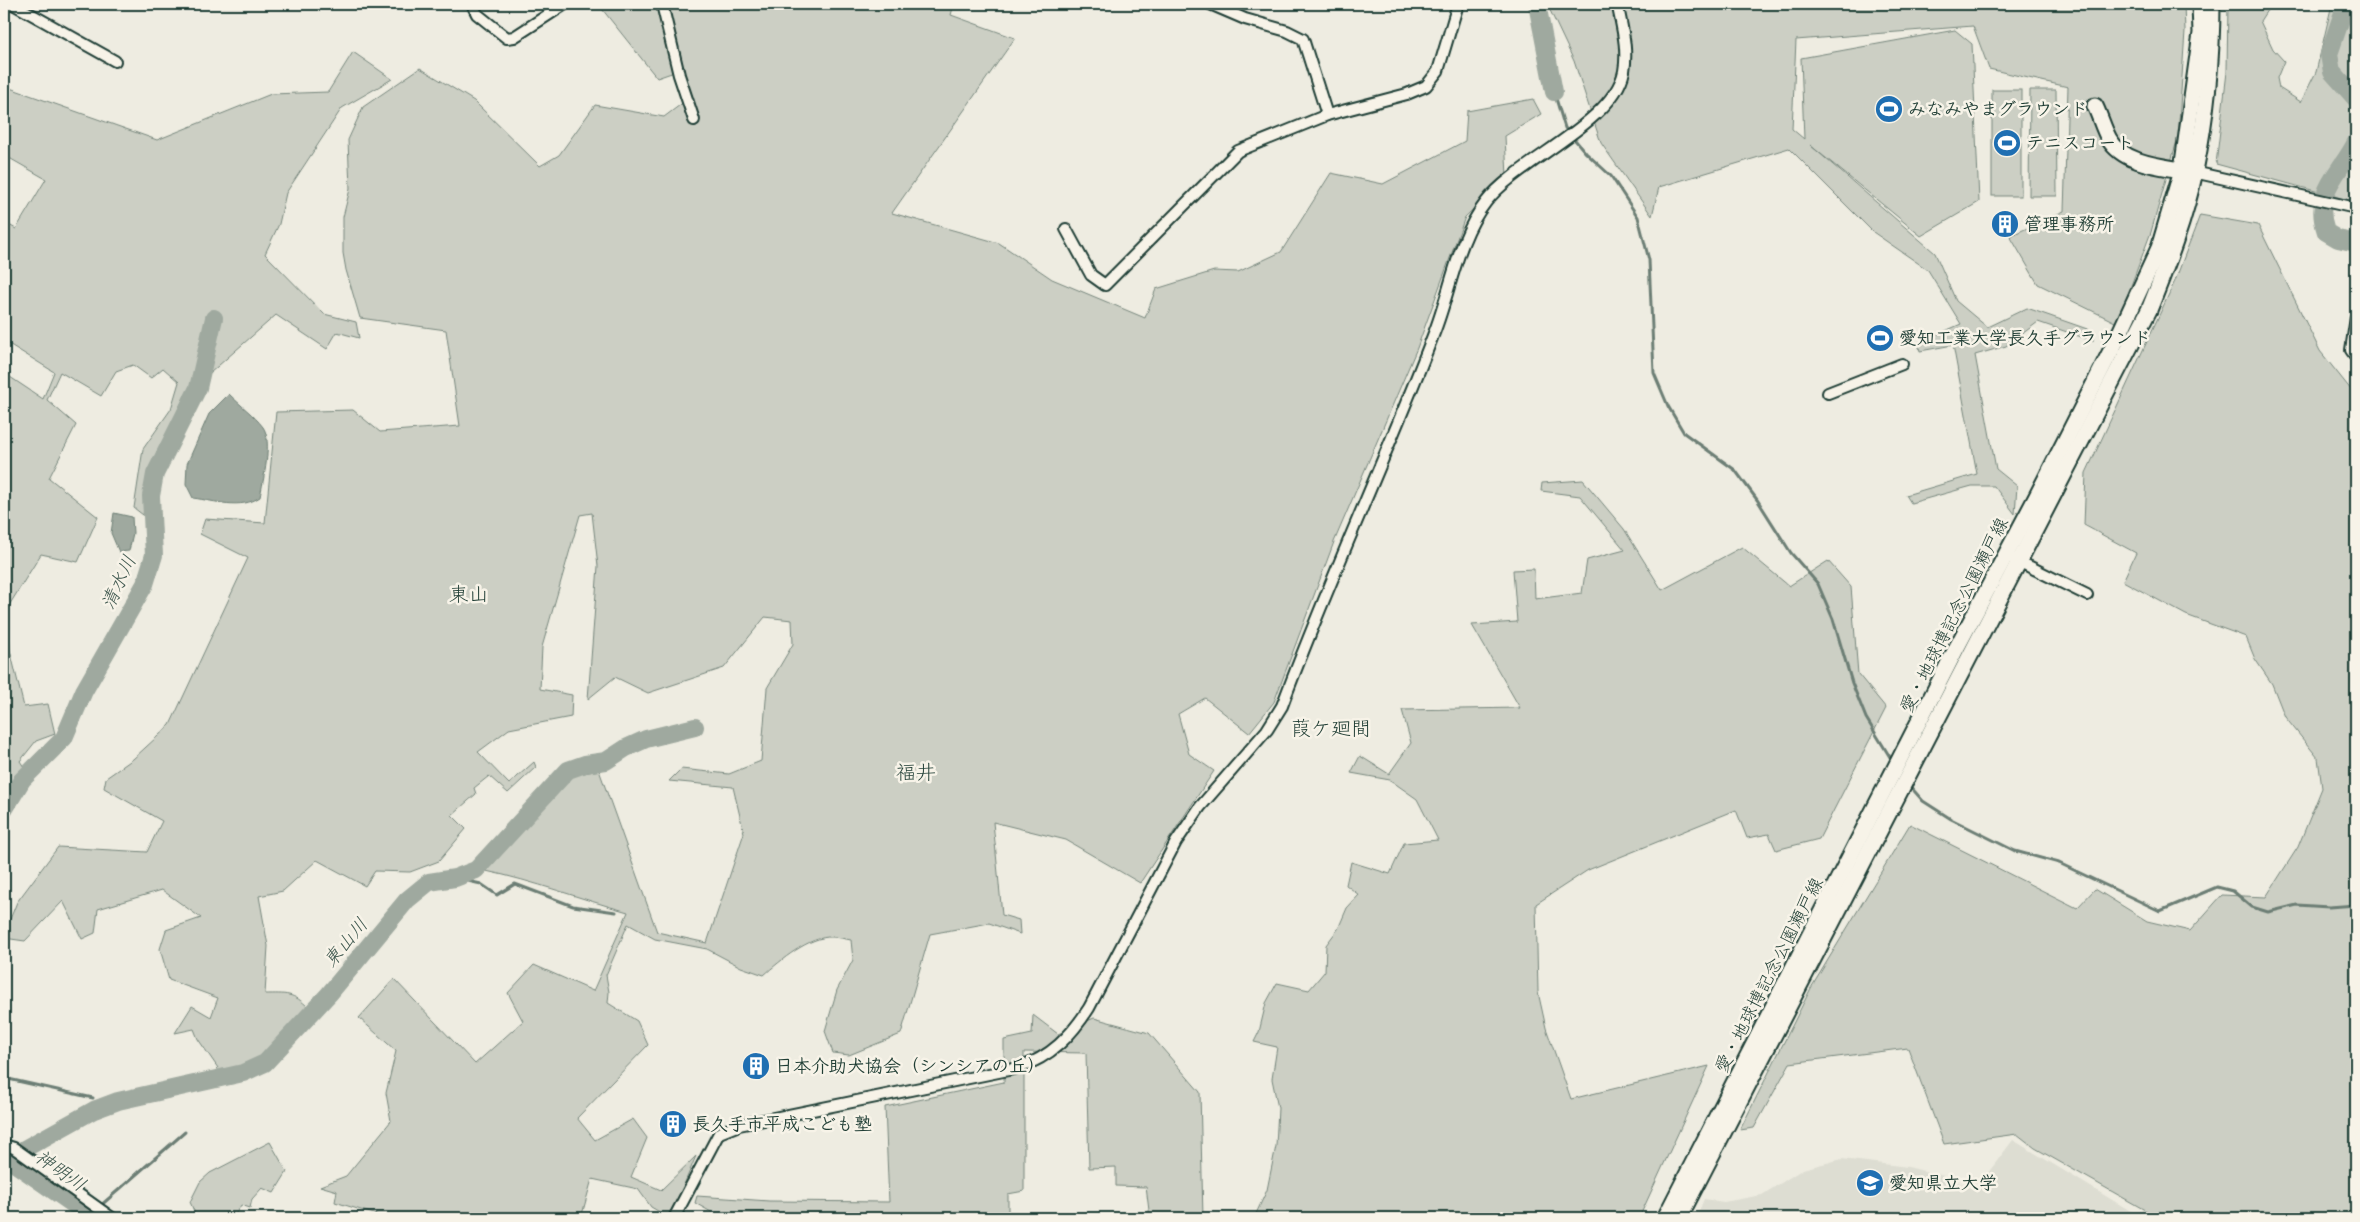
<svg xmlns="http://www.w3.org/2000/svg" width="2360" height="1222" viewBox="0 0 2360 1222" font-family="Mali,'Klee One',sans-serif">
<rect width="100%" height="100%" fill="#eeece1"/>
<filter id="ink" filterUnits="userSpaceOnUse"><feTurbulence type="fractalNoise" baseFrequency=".02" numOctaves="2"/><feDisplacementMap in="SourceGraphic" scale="10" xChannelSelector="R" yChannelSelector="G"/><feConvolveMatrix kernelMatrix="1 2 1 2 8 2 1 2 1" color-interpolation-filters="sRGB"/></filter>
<g filter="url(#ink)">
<!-- built -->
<path fill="#ddddd2" d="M2013,1140l129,78h-446l8,-19 20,3 38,-7 41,-26 39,-10 66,8 36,9 31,14z"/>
<!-- green -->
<g fill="#cccfc4" stroke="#76867c">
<path d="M627,4h327l-3,11 64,23 -123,175 107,30 53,36 93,39 11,-29 58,-18 24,1 43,-20 50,-79 52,11 82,-43 2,-30 66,-12 8,15 -36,22 2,41 -42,40 -48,131 -83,194 -60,160 -25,31 -44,-35 -27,16 11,40 25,17 -74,112 -74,-43 -73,-18 9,93 17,5 1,14 -31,-11 -59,11 -29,100 -52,21 -16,-2 -8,-22 12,-41 16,-30 -2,-20c-6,-1 -13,-3 -19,-3 -23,-1 -52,24 -68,38l-23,-8 -34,-18 -52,-10 -27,-15 -22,51 3,17 -1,11 29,18 11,24 -71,73 18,22 38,-21 14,19 -16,39 30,13 35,-34 -26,62 -19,-11 -13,-18 -46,-10 -11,39h-194l-52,-16 2,-11 -17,-5 26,-10 45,-55 -5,-28 10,-42 -37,-33 35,-39 81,85 48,-43 -15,-28 26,-28 59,26 35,-79c-47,-13 -94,-31 -142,-41l88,-96 25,-5 58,162 50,11 37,-110 -11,-46 -64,-6 12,-12 48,5 32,-13 6,-73 26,-44 -1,-24 -27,-3 -41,51 -76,25 -33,-16 -27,22 10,-133 -6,-53 -12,2 -38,132 -2,42 32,6 -1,22 -62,12 -31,23 31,32 25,-22 2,5 -28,26 -19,-17 -15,12 2,6 -24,21 14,14 -27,32 -29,11 -35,-1 -10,15 -48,-26 -34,31 -24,5 9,50 -3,48c21,0 28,-2 44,14v6l-47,48 -18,9 -34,6 8,-9 -20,-29 -4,-10 -19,4 17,-27 19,11 7,-19 -49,-18 -9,-31 6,-19 35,-12 -39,-28 -64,19 -3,24 -13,6 -19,-38 -38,40 -21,-3v-4l13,-32 41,-55 89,5 15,-31 -58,-33 2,-10 27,-19 37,-34 78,-167 -48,-24 5,-15 60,4 11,-111 77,-2 27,22 80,-6 -14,-96 -86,-12 -14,-48 -3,-17v-36l7,-28 -2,-49 15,-33 57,-39 54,33 66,65 19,-11 36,-50 69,12 28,-21 -9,-27 -26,9 -55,-69z"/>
<path d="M1547,4h637l1,27 -7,106 -27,95 -34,91 -79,-39 -28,-48 54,-25 4,-124 -79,-18 -16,-43 -177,14 -4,89 12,10 -3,-81 154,-28 17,14 7,158 -58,34 -111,-91 125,108 21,48 31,26 40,-19 66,23v10l-55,-19 -32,24 -31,9 21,114 21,17 -2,28 -21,-28h-22l-61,17 -5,-8 71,-21 -24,-129 -33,6 -2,-8 43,-19 -33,-54 -55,-38 -84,-84 -130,39 -7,29 -51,-73 -27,-82z"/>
<path d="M2228,4h43l-11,17 13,28 11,12 -7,17 2,10 22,14 15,-30 16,-68h24v198l-140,-38 11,-92z"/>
<path d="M353,52l39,27 -50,29 -56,85 -7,31 -14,30 59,60 32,8 3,16 -22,-6 -10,17 -51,-34 -91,80 -35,77 -7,43 -9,-7 9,-59 28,-40 8,-27 -16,-14 -12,10 -18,-13 -17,6 -15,25 -41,-24 -13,28 29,25 -27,53 49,39 -20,45 -37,-8 -33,53 2,43 14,57 24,-3 7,30 -19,7 -16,20 6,9 -22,37v-434l39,26 11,-27 -50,-31v-119l12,7 30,-50 -42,-24v-69l153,54 114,-46 57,-2z"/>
<rect x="1992" y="90" width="29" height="106"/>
<path d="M2030,90h26l1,106h-28z"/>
<path d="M2200,215l58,10 62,126 36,45v822h-197l-124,-70 -18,-14 -73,10 -36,-96 -118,15 -36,65 -14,2 71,-142 99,-164 167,84 18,-19 52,32 43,10 32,-36 44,2 32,-50 24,-59 -4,-30 -33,-41 -13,-33 -17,-25 -9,-22 -60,-22 -63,-34 13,-28 -52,-28 2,-52 89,-192z"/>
<path d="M1583,480l41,49 38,61 80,-43 47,39 39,-25 23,26 7,87 28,34 -67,131 -43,11 -7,-16 -22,4 -11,-28 -148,60 -52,34 2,88 8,36 25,71 138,-33 -70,152h-385l13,-28 9,-44 2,-38 -6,-29 5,-32 -23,-5 5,-10 7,-29 11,-20 32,7 16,-19 1,-26 12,-16 9,-21 12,-13 -13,-10 5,-23 39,12 14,-31 34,-3 -21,-41 -27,-19 -39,-7 9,-17 29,18 22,-31 -9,-33 118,-2 -48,-83 45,-3 -4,-52 21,-1 1,30 47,-6 5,-33 38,-10 -45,-54 -39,-5 1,-8z"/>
<path d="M1033,1015l25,19 36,-16 55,15 51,59 3,126h-53l-4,-31 -30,-1v-19l-27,1 -3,-115 -62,-1v139l-16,3v24h-286l-27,-15 2,-7 72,5 120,1 -4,-95 119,-25v-42l28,-6z"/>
<path d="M270,1142l17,30 -13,21 -12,-5 -10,11 -2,9 -9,-3 -8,13h-36l-7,-16 10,-20 10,-9z"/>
</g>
<!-- water -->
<g fill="#9fa99f" stroke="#6c7e74">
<path d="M229,394c11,11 25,21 34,33 10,14 0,54 -3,70 -19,13 -45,4 -67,1l-7,-14 1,-20 22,-50z"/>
<path d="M114,513l18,4 1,16 -4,18 -10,1 -8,-19z"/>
</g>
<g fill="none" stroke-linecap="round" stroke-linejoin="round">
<!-- stream -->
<g stroke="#6c7e74" stroke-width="3">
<path d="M1554,92l11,36 21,25 25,23 27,41 11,43 5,113 14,33 16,27 51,37 23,31 33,52 27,31 15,35 19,64 14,35 27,44"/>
<path d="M1908,784l15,17 28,18 64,32 44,12 101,48 57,-24 16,4 19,16 16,5 29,-7 32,2 27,-2"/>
<path d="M455,878l26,6 16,11 18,-11 58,22 43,6"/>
<path d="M4,1078l89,20"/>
<path d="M99,1207l86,-75"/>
</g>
<!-- river -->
<g stroke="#9fa99f" stroke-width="18">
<path d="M1537,4l17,88"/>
<path d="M2346,4l-17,50 3,18 24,27"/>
<path d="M2356,142c-16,32 -44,50 -30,90l12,7 18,4"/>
<path d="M4,810l18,-30 42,-42 20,-47 61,-107 9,-29 -3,-59 4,-22 43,-86 16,-70"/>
<path d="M4,1156l89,62"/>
<path d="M8,1158l86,-48 24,-9 125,-28 22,-10 64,-69 78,-94 22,-18 26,-4 21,-8 92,-100 17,-6 21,-3 20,-13 20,-9 49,-12"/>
</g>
<defs>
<g id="street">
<path d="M13,4l102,57"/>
<path d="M472,4l5,10 30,24 7,-1 51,-33"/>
<path d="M662,4l17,71 15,45"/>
<path d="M1210,4l35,15 42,12 16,8 24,76"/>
<path d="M2189,171l167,37"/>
<path d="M1066,229l25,46 14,10 133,-134 89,-36 80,-21 19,-8 12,-15 20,-67"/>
<path d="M2356,317l-5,33 5,7"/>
<path d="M1828,393l74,-29"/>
<path d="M2014,559l73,36"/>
<path d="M4,1145l10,3 98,70"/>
<path d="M674,1218l45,-85 20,-8 279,-57c33,-11 53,-32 71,-60l87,-166 24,-35 67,-77 15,-24c47,-126 104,-248 152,-373 17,-43 23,-94 52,-131 32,-42 128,-79 138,-131 4,-22 -2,-43 -6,-64l-3,-3"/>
</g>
<g id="secondary">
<path d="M2095,106c5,10 8,22 14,33 14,24 49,27 73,31"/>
<path d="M1665,1218l291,-569 81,-153 80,-157 42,-91 23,-78 19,-137 -1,-29"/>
<path d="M1679,1218l470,-908c18,-45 36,-91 46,-139 11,-54 17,-112 17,-167"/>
</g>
</defs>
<!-- street casing -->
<use href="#street" stroke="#1f3d34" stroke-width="14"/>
<!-- secondary casing -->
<use href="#secondary" stroke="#1f3d34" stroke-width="19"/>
<!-- street -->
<use href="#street" stroke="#f7f3e8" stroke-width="10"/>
<!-- secondary -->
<use href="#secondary" stroke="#f7f3e8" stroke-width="15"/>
</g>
</g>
<!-- icons -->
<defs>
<symbol id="stadium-disc" viewBox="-11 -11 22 22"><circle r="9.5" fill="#1f6fb2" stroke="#f7f3e8"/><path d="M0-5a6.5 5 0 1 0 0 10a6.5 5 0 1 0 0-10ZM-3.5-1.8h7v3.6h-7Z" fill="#fff"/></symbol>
<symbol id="building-disc" viewBox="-11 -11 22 22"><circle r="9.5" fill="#1f6fb2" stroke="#f7f3e8"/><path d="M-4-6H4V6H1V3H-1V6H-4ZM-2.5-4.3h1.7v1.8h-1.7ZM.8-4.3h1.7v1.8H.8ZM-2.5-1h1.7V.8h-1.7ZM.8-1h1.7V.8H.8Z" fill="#fff"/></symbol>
<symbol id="university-disc" viewBox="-11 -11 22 22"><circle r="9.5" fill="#1f6fb2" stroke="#f7f3e8"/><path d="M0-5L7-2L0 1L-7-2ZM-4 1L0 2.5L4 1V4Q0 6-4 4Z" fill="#fff"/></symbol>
</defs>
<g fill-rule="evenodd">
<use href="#stadium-disc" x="1873" y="93" width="32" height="32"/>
<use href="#stadium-disc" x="1991" y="127" width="32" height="32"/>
<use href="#building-disc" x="1989" y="208" width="32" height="32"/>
<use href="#stadium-disc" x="1864" y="322" width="32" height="32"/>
<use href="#building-disc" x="740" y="1050" width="32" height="32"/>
<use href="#building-disc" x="657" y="1108" width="32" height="32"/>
<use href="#university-disc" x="1854" y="1167" width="32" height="32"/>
</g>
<g text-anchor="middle" stroke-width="5" stroke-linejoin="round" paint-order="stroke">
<!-- poi labels -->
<g font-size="18" font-weight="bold" fill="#1f3d34" stroke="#f7f3e8" text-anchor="start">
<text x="1908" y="115">みなみやまグラウンド</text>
<text x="2026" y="149">テニスコート</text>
<text x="2024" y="230">管理事務所</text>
<text x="1899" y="344">愛知工業大学長久手グラウンド</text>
<text x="775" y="1072">日本介助犬協会（シンシアの丘）</text>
<text x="692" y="1130">長久手市平成こども塾</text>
<text x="1889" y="1189">愛知県立大学</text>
</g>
<!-- street labels -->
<g font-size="18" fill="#1f3d34" stroke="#f7f3e8">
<text transform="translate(1954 615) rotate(-63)" y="6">愛・地球博記念公園瀬戸線</text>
<text transform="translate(1769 975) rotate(-63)" y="6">愛・地球博記念公園瀬戸線</text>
</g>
<!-- water labels -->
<g font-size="19" font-style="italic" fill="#3f584f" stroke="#f7f3e8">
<text transform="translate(118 582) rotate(-65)" y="7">清水川</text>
<text transform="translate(345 942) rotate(-50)" y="7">東山川</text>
<text transform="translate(61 1170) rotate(35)" y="7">神明川</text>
</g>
<!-- quarter labels -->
<g font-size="20" fill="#1f3d34" stroke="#f7f3e8">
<text x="469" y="601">東山</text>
<text x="1331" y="735">葭ケ廻間</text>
<text x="916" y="779">福井</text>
</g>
</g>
<!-- margin -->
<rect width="2360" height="1222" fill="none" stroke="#f7f3e8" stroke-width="20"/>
<rect x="10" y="10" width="2340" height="1202" fill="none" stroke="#1f3d34" stroke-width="2" filter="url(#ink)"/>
</svg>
